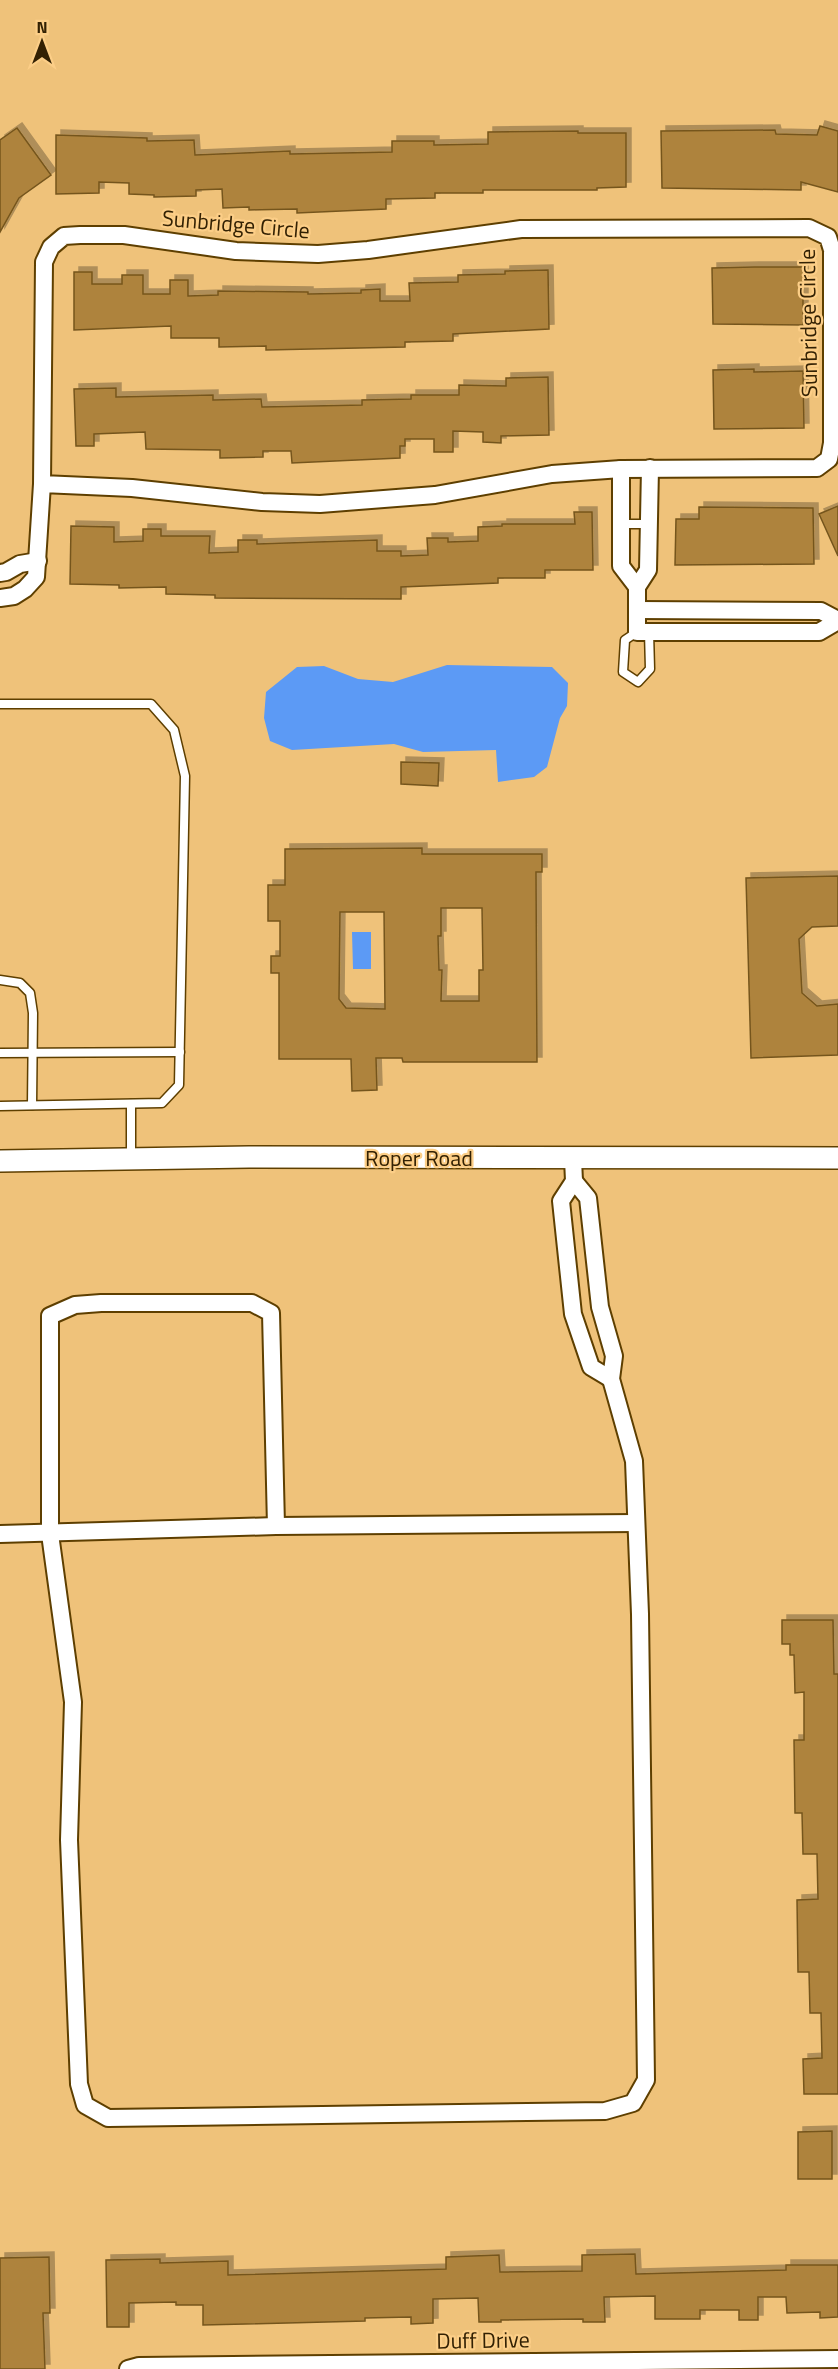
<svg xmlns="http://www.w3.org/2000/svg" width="838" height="2369" viewBox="0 0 838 2369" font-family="'Titillium Web',sans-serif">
<defs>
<filter id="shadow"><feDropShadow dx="5" dy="-5" stdDeviation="0" flood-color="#0004"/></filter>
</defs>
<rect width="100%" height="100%" fill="#efc27a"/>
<!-- water -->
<g fill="#5c9af5">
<path d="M447,665l105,2 16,16 -1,23 -7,12 -13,49 -13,10 -36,5 -2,-32 -73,2 -29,-8 -102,6 -22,-9 -6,-23 2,-26 31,-25 27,-1 34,13 35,3z"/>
<path d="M352,932h19v37h-18z"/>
</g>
<!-- building -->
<g fill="#ae833c" stroke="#75551d" stroke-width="1.5" fill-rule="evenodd" filter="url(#shadow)">
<path d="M820,126l18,5v61l-37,-10v8l-139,-2 -1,-57 114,-1 1,4 41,1z"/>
<path d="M17,128l34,47 -32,23 -19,34v-92z"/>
<path d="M578,131v2h48v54l-29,1v2h-114v3h-48v5l-49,1v10l-89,4v-4l-48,1v-3l-26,1 -1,-19 -26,1v6l-42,1v-2l-25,-1v-11l-30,-1v11l-43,1v-59l91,3v3l47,-1 1,15 95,-4v3l102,-2v-11h42v4l54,-1v-12z"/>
<path d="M754,267h49v58l-90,-1 -1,-56z"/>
<path d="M548,270l1,59 -96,5v7l-48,1v5l-139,3v-4l-47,1v-9h-48v-12l-97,4v-58h18v12h30v-9h21v19h27v-14h18v16l30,-1v-4l90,1v2l53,-1v-3l19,-1v12h30l-1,-18 49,-1v-7l47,-1v-3z"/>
<path d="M754,369v3l49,-1 1,57 -90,1 -1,-59z"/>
<path d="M548,377l1,58 -48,1v7l-18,-1v-10l-30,-1v21h-19v-13h-29v7h-5v12l-108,5 -1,-12h-28v6l-43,1v-8l-74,-1 -1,-17 -51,2v12h-18l-2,-57 42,-1v9l97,-2v5l48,-1 1,8 100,-2v-5l49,-1v-4h48v-10l47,1v-8z"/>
<path d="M838,506v50l-19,-42z"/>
<path d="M699,507l114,1 1,56 -139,1 1,-46h23z"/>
<path d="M574,512h18l1,58h-48v8h-47v5l-97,4v12l-186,-1v-3l-49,-1v-7l-47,1v-3l-49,-1 1,-58 43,1v15l29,-1v-12h18v7h49l-1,17 29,-1v-12h19v4l120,-4v11h24v5l27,-1 -1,-17h21v4l30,-1v-14l24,-1v-2h73z"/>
<path d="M401,762l38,1 -1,23 -37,-2z"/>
<path d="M422,848v6h120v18h-6l1,190h-134l-1,-4h-26l1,32 -25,1 -1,-32h-72v-86h-8v-17h9v-35h-12v-36h17v-36zM441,908h41l1,62h-4v31h-38l1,-31h-3l-1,-34h3zM340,912h44l1,97 -39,-1 -7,-9z"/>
<path d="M838,876v50l-26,1 -13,12 3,54 15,13 21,-2v51l-87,3 -5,-180z"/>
<path d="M782,1620h51l1,54h4v420h-34l-1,-35 19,-1 -1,-45h-11l-1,-41h-11l-1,-72 21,-1 -1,-45h-14l-1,-41h-7l-1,-73h10v-48l-9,1 -1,-38h-4v-11h-8z"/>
<path d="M832,2131v48h-34v-47z"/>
<path d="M635,2254l1,20 150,-4v-5h52v52l-18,1v-6l-33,1 -1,-16h-28v23h-19v-10h-39v9h-45v-23l-51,1 1,25h-22v-3l-82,1v2h-22l-1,-24 -45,1v24l-22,1v-7l-46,1v3l-162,4v-20h-27v-3l-47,1v24h-22l-1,-67 54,-1v4l68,-2v14l218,-6v-12l53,-2 1,17 82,-1v-16z"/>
<path d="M49,2257l1,56h-7l2,56h-45v-111z"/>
</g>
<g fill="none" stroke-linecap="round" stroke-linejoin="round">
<defs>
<g id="service">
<path d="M621,524h27"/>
<path d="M637,632l-12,8 -2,32 15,10 12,-13 -1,-37"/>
<path d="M0,704h151l23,26 11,46 -6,309 -17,18 -162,3"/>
<path d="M0,980l20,3 10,10 3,20 -1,92"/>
<path d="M0,1053l180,-1"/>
<path d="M131,1104v53"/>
</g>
<g id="minor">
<path d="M650,468l-2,102 -11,17v45h182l19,-11"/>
<path d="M621,469v97l16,21"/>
<path d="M0,573l6,-1 14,-8 18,-3"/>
<path d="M0,598l14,-2 11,-7 11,-12 6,-93 2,-222 7,-15 13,-11 16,-1h44l112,16 82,3 50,-4 153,-21 288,-1 19,9 4,13v193l-3,16 -12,9 -196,1 -69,5 -117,21 -115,9 -58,-2 -130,-14 -90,-4"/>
<path d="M638,610l183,1 17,9"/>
<path d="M573,1159l1,22 -13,20 12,113 18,53 20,12"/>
<path d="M276,1526l-5,-213 -19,-10h-151l-26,2 -25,11v218l23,168 -4,138 10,244 6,21 23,13 497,-7 28,-8 13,-23 -6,-466 -6,-153 -23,-82 3,-23 -14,-49 -12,-109 -14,-17"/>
<path d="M0,1534l276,-8 360,-3"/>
<path d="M128,2369l11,-3 699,-7"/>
</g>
<path id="tertiary" d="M0,1161l249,-4 589,1"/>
</defs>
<!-- service casing -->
<use href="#service" stroke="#5e3f00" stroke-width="11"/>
<!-- minor casing -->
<use href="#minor" stroke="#5e3f00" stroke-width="20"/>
<!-- tertiary casing -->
<use href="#tertiary" stroke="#5e3f00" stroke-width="24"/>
<!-- service -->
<use href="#service" stroke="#fff" stroke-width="8"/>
<!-- minor -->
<use href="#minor" stroke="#fff" stroke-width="16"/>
<!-- tertiary -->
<use href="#tertiary" stroke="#fff" stroke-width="21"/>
</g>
<g text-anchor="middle" stroke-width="4.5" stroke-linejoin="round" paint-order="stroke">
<!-- street labels -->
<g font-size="22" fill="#332103" stroke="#fcce87">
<text transform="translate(236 224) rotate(5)" y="8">Sunbridge Circle</text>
<text transform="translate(808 323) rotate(-91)" y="8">Sunbridge Circle</text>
<text x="419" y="1166">Roper Road</text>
<text transform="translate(483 2340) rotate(-1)" y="8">Duff Drive</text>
</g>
</g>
<!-- north arrow -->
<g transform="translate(42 42)" stroke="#fcce87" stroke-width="4.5" paint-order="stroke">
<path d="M0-4.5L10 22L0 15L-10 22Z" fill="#332103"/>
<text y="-9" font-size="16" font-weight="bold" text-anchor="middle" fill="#332103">N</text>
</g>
</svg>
